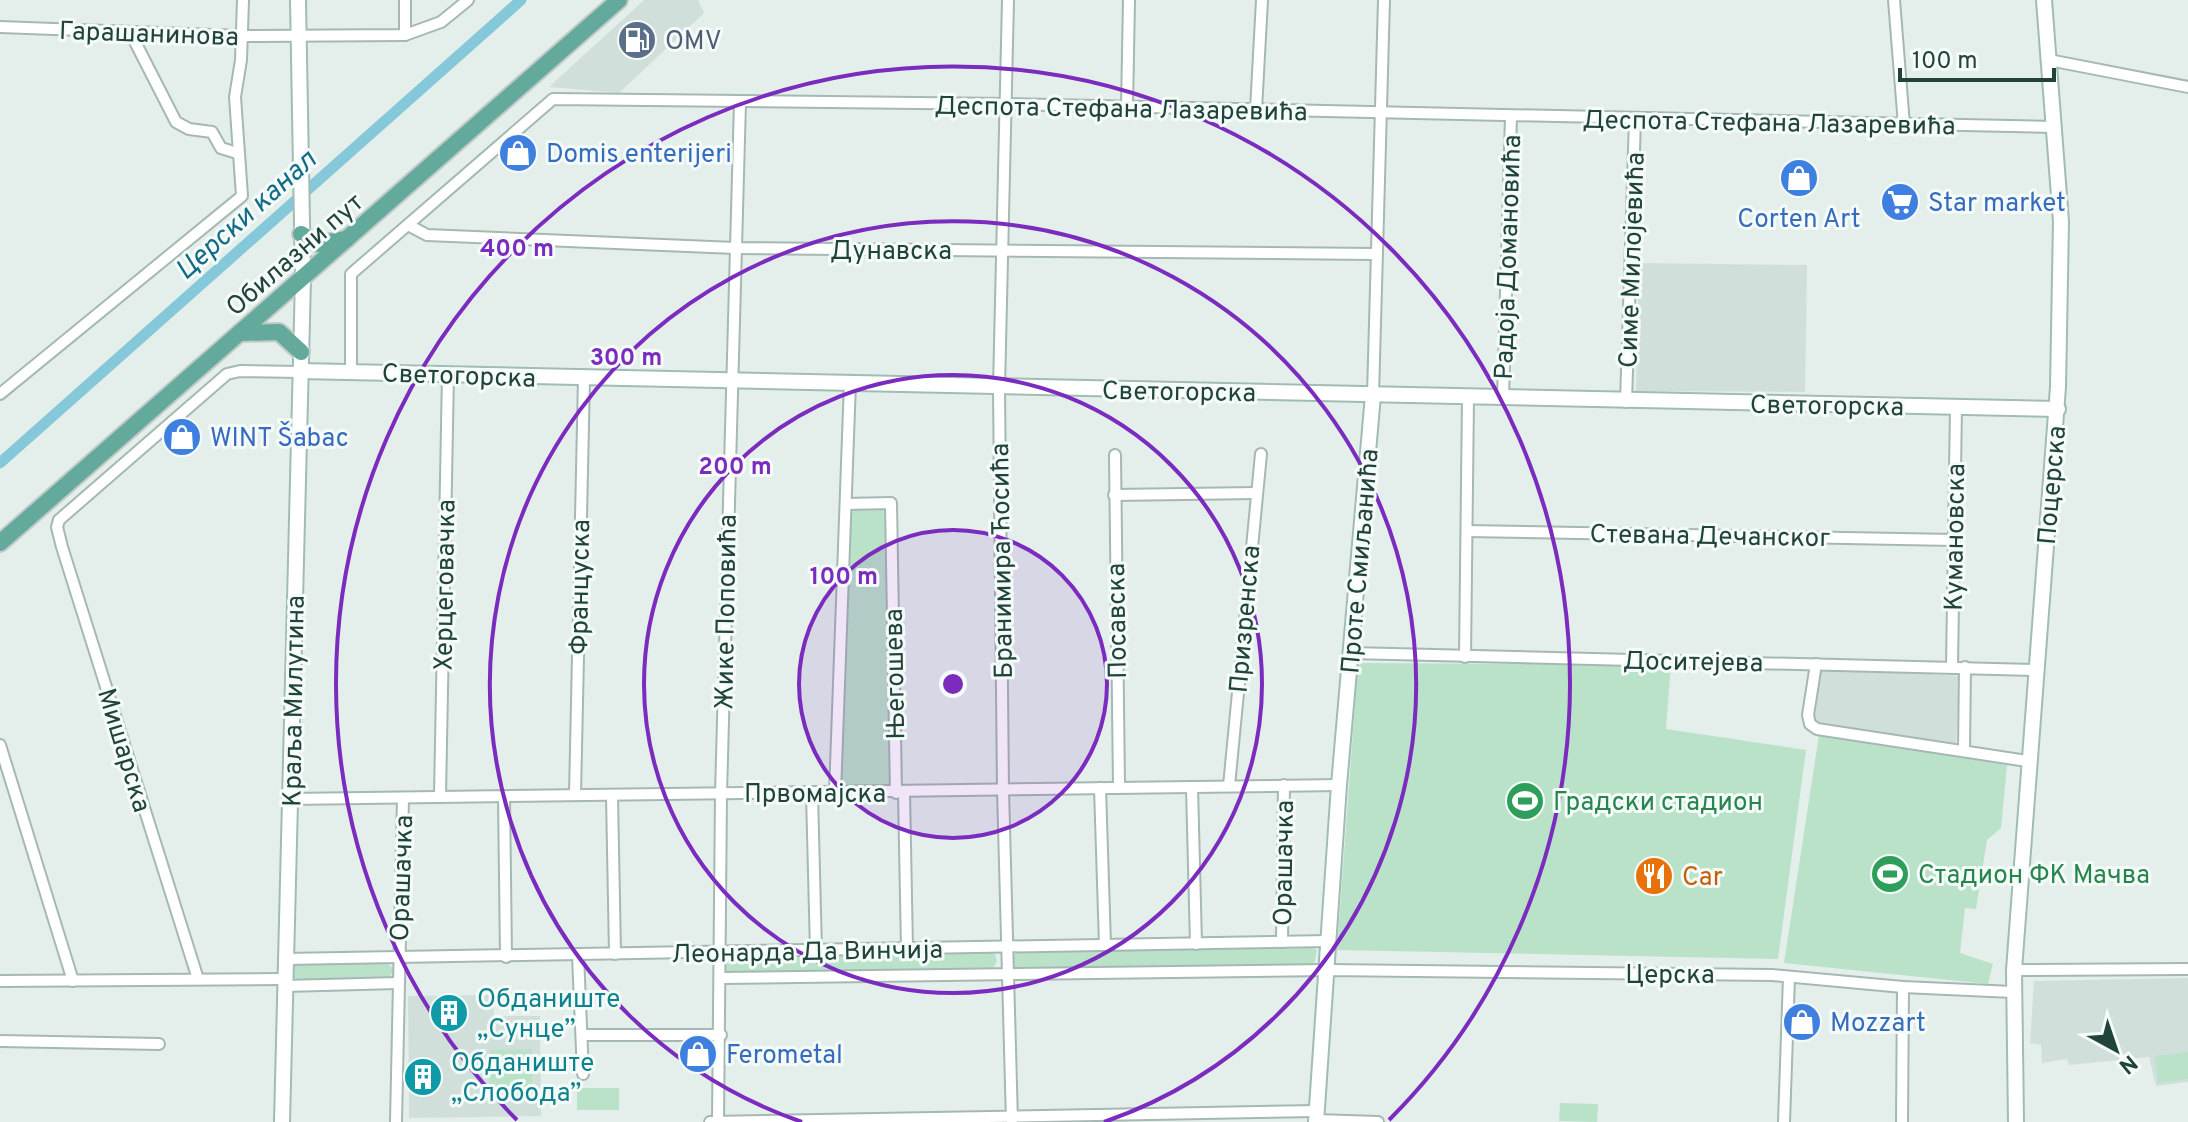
<svg xmlns="http://www.w3.org/2000/svg" width="2188" height="1122" viewBox="0 0 2188 1122" font-family="Overpass,sans-serif">
<rect width="100%" height="100%" fill="#e4efeb"/>
<!-- built -->
<g fill="#d1dfda">
<path d="M644,0h54l6,13 -85,80 -70,-6z"/>
<path d="M1639,263l168,2 -2,127 -169,-1z"/>
<path d="M1821,668l139,8 -4,68 -138,-19 -6,-7z"/>
<path d="M2188,978v104l-32,4 -7,-29 -80,8 -2,-6 -25,4 -1,-18 -11,-2 4,-62z"/>
<path d="M493,995l1,21h46l1,100 -132,2 -1,-122z"/>
</g>
<!-- green -->
<g fill="#bae2c8">
<path d="M885,508l7,275 -4,4h-43l-5,-4 7,-268 8,-5z"/>
<path d="M1358,663l313,2 -5,64 140,21 -28,209 -441,-9z"/>
<path d="M1819,735l188,30 -6,63 -14,12 -11,69 -11,-1 -5,45 33,11 -5,20 -204,-21z"/>
<path d="M1313,948l4,2 -3,15 -6,1 -293,4 -3,-10 4,-8z"/>
<path d="M989,952l6,2 2,7 -5,9 -262,4 -6,-6 7,-12z"/>
<path d="M387,962l7,8 -6,10 -87,1 -10,-5 3,-13z"/>
<path d="M532,1049v39l-42,1v-39z"/>
<path d="M2188,1052v27l-30,4 -3,-27z"/>
<rect x="577" y="1088" width="42" height="22"/>
<path d="M1560,1103l38,1 -1,18 -38,-1z"/>
</g>
<g fill="none" stroke-linecap="round" stroke-linejoin="round">
<!-- canal -->
<path stroke="#85c8da" stroke-width="11" d="M0,463l521,-463"/>
<defs>
<g id="street">
<path d="M1008,0l-9,388 4,402 9,332"/>
<path d="M1894,0l10,125"/>
<path d="M0,27l242,9 163,-1 36,-13 27,-22"/>
<path d="M130,32l46,90 13,7 23,3 9,16 16,5"/>
<path d="M405,35v-35"/>
<path d="M2049,60l139,27"/>
<path d="M1127,107l2,-107"/>
<path d="M1256,110l6,-110"/>
<path d="M408,225l19,10 308,13 641,6"/>
<path d="M351,372v-98l202,-175 453,5 1048,23"/>
<path d="M0,394l242,-198 -7,-99 6,-37 2,-60"/>
<path d="M1373,395l11,-395"/>
<path d="M1503,398l8,-282"/>
<path d="M1626,402l9,-283"/>
<path d="M1115,455l4,332"/>
<path d="M1114,495l142,-2"/>
<path d="M846,504l45,-1 5,290"/>
<path d="M59,520l-2,7 5,20 136,432"/>
<path d="M59,520l168,-146 13,-3 60,1"/>
<path d="M1467,531l487,9"/>
<path d="M1351,653l685,17"/>
<path d="M1465,657l3,-259"/>
<path d="M1816,664l-8,51 2,9 7,5 210,32"/>
<path d="M1952,667l4,-260"/>
<path d="M0,745l73,236"/>
<path d="M1964,751l1,-84"/>
<path d="M1229,786l32,-332"/>
<path d="M1192,787l4,157"/>
<path d="M1100,788l5,157"/>
<path d="M835,793l15,-411"/>
<path d="M904,793l3,156"/>
<path d="M812,794l4,157"/>
<path d="M575,795l9,-417"/>
<path d="M440,796l8,-422"/>
<path d="M504,796l2,161"/>
<path d="M612,796l3,158"/>
<path d="M291,799l1048,-14"/>
<path d="M1282,942l2,-157"/>
<path d="M578,955l5,119"/>
<path d="M285,959l1043,-18"/>
<path d="M2014,970l174,-1"/>
<path d="M721,978l606,-8 445,5 131,12 110,5"/>
<path d="M0,981l285,-2"/>
<path d="M285,986l113,-3"/>
<path d="M582,1035h139"/>
<path d="M0,1041l159,3"/>
<path d="M1316,1120l62,2"/>
<path d="M396,1122l7,-324"/>
<path d="M710,1122l607,-11"/>
<path d="M718,1122l3,-328 19,-692"/>
<path d="M1784,1122l5,-145"/>
<path d="M1902,1122l1,-135"/>
</g>
<g id="secondary">
<path d="M300,371l1758,38"/>
<path d="M282,1122l21,-843 -5,-279"/>
<path d="M1316,1122l23,-337 34,-390"/>
<path d="M2016,1122l-2,-152 44,-583 3,-165 -17,-222"/>
</g>
<g id="primary">
<path d="M301,234l17,10 29,-5"/>
<path d="M240,333l39,-1 22,20"/>
<path d="M0,543l619,-543"/>
</g>
</defs>
<!-- street casing -->
<use href="#street" stroke="#a5b8b3" stroke-width="14"/>
<!-- secondary casing -->
<use href="#secondary" stroke="#a0bcb4" stroke-width="18"/>
<!-- primary casing -->
<use href="#primary" stroke="#c1cac8" stroke-width="20"/>
<!-- street -->
<use href="#street" stroke="#fff" stroke-width="10"/>
<!-- secondary -->
<use href="#secondary" stroke="#fff" stroke-width="14"/>
<!-- primary -->
<use href="#primary" stroke="#63aa9c" stroke-width="16"/>
</g>
<!-- distance rings -->
<circle cx="953" cy="684" r="154" fill="#7b2cbf" fill-opacity=".12"/>
<g fill="none" stroke="#7b2cbf" stroke-width="4">
<circle cx="953" cy="684" r="154"/>
<circle cx="953" cy="684" r="309"/>
<path d="M802 1122A463 463 0 1 1 1104 1122"/>
<path d="M517 1120A617 617 0 1 1 1389 1120"/>
</g>
<!-- icons -->
<defs>
<symbol id="fuel-disc" viewBox="-11 -11 22 22"><circle r="9.5" fill="#5c6f8a" stroke="#f5fbf8"/><path d="M-5.5-6h7V0h2V4h1.3V-2.5L3-4.5l.8-.8L6-3V5H2.5V1h-1V6h-7ZM-4.2-4.7v3.2H.2V-4.7Z" fill="#fff"/></symbol>
<symbol id="shop-disc" viewBox="-11 -11 22 22"><circle r="9.5" fill="#3f7fe0" stroke="#f5fbf8"/><path d="M-5-2.5h2.3a2.7 3.5 0 0 1 5.4 0H5L5.5 6h-11ZM-1.5-2.5h3a1.5 2.3 0 0 0-3 0Z" fill="#fff"/></symbol>
<symbol id="supermarket-disc" viewBox="-11 -11 22 22"><circle r="9.5" fill="#3f7fe0" stroke="#f5fbf8"/><path d="M-6-5.5h2.5l.6 2H6L4.5 2H-2.5L-4.4-4H-6ZM-1.5 3.2a1.3 1.3 0 1 0 .1 0ZM3 3.2a1.3 1.3 0 1 0 .1 0Z" fill="#fff"/></symbol>
<symbol id="stadium-disc" viewBox="-11 -11 22 22"><circle r="9.5" fill="#2e9e5b" stroke="#f5fbf8"/><path d="M0-5a6.5 5 0 1 0 0 10a6.5 5 0 1 0 0-10ZM-3.5-1.8h7v3.6h-7Z" fill="#fff"/></symbol>
<symbol id="restaurant-disc" viewBox="-11 -11 22 22"><circle r="9.5" fill="#e8710a" stroke="#f5fbf8"/><path d="M-5-6h1v4h1v-4h1v4h1v-4h1v5L-1.5 .5V6h-2V.5L-5-1ZM5-6V6H3V1.5H1.5Q1.5-4 5-6Z" fill="#fff"/></symbol>
<symbol id="building-disc" viewBox="-11 -11 22 22"><circle r="9.5" fill="#0f9aa8" stroke="#f5fbf8"/><path d="M-4-6H4V6H1V3H-1V6H-4ZM-2.5-4.3h1.7v1.8h-1.7ZM.8-4.3h1.7v1.8H.8ZM-2.5-1h1.7V.8h-1.7ZM.8-1h1.7V.8H.8Z" fill="#fff"/></symbol>
</defs>
<g fill-rule="evenodd">
<use href="#fuel-disc" x="615" y="18" width="44" height="44"/>
<use href="#shop-disc" x="496" y="131" width="44" height="44"/>
<use href="#shop-disc" x="1777" y="156" width="44" height="44"/>
<use href="#supermarket-disc" x="1878" y="180" width="44" height="44"/>
<use href="#shop-disc" x="160" y="415" width="44" height="44"/>
<use href="#stadium-disc" x="1503" y="779" width="44" height="44"/>
<use href="#stadium-disc" x="1868" y="852" width="44" height="44"/>
<use href="#restaurant-disc" x="1632" y="854" width="44" height="44"/>
<use href="#building-disc" x="427" y="991" width="44" height="44"/>
<use href="#shop-disc" x="1780" y="1000" width="44" height="44"/>
<use href="#shop-disc" x="676" y="1032" width="44" height="44"/>
<use href="#building-disc" x="401" y="1055" width="44" height="44"/>
</g>
<g text-anchor="middle" stroke-width="6" stroke-linejoin="round" paint-order="stroke">
<!-- street labels -->
<g font-size="26" fill="#20433c" stroke="#f5fbf8">
<text transform="translate(149 33) rotate(2)" y="9">Гарашанинова</text>
<text transform="translate(1121 108) rotate(1)" y="9">Деспота Стефана Лазаревића</text>
<text transform="translate(1769 122) rotate(1)" y="9">Деспота Стефана Лазаревића</text>
<text x="891" y="259">Дунавска</text>
<text transform="translate(294 254) rotate(-41)" y="9">Обилазни пут</text>
<text transform="translate(1507 257) rotate(-88)" y="9">Радоја Домановића</text>
<text transform="translate(1631 260) rotate(-88)" y="9">Симе Милојевића</text>
<text transform="translate(459 375) rotate(2)" y="9">Светогорска</text>
<text transform="translate(1179 391) rotate(1)" y="9">Светогорска</text>
<text transform="translate(1827 405) rotate(1)" y="9">Светогорска</text>
<text transform="translate(2051 485) rotate(-85)" y="9">Поцерска</text>
<text transform="translate(1710 535) rotate(1)" y="9">Стевана Дечанског</text>
<text transform="translate(1954 537) rotate(-89)" y="9">Кумановска</text>
<text transform="translate(1001 561) rotate(-91)" y="9">Бранимира Ћосића</text>
<text transform="translate(1359 561) rotate(-85)" y="9">Проте Смиљанића</text>
<text transform="translate(444 585) rotate(-89)" y="9">Херцеговачка</text>
<text transform="translate(579 587) rotate(-89)" y="9">Француска</text>
<text transform="translate(725 612) rotate(-89)" y="9">Жике Поповића</text>
<text transform="translate(1244 619) rotate(-85)" y="9">Призренска</text>
<text transform="translate(1116 621) rotate(-91)" y="9">Посавска</text>
<text transform="translate(1693 661) rotate(1)" y="9">Доситејева</text>
<text transform="translate(894 674) rotate(-91)" y="9">Његошева</text>
<text transform="translate(293 701) rotate(-89)" y="9">Краља Милутина</text>
<text transform="translate(125 750) rotate(73)" y="9">Мишарска</text>
<text x="815" y="802">Првомајска</text>
<text transform="translate(1283 863) rotate(-89)" y="9">Орашачка</text>
<text transform="translate(401 878) rotate(-88)" y="9">Орашачка</text>
<text transform="translate(807 951) rotate(-1)" y="9">Леонарда Да Винчија</text>
<text x="1670" y="983">Церска</text>
</g>
<!-- service labels -->
<g font-size="26" fill="#4e5e75" stroke="#f5fbf8" text-anchor="start">
<text x="665" y="49">OMV</text>
</g>
<!-- shop labels -->
<g font-size="26" fill="#366cbe" stroke="#f5fbf8" text-anchor="start">
<text x="546" y="162">Domis enterijeri</text>
<text x="1928" y="211">Star market</text>
<text x="1799" y="227" text-anchor="middle">Corten Art</text>
<text x="210" y="446">WINT Šabac</text>
<text x="1830" y="1031">Mozzart</text>
<text x="726" y="1063">Ferometal</text>
</g>
<!-- leisure labels -->
<g font-size="26" fill="#27864d" stroke="#f5fbf8" text-anchor="start">
<text x="1553" y="810">Градски стадион</text>
<text x="1918" y="883">Стадион ФК Мачва</text>
</g>
<!-- food labels -->
<g font-size="26" fill="#c56008" stroke="#f5fbf8" text-anchor="start">
<text x="1682" y="885">Car</text>
</g>
<!-- culture labels -->
<g font-size="26" fill="#0d838f" stroke="#f5fbf8" text-anchor="start">
<text x="477" y="1007">Обданиште<tspan x="477" dy="30">„Сунце”</tspan></text>
<text x="451" y="1071">Обданиште<tspan x="451" dy="30">„Слобода”</tspan></text>
</g>
<!-- water labels -->
<g font-size="28" font-style="italic" fill="#126c87" stroke="#f5fbf8">
<text transform="translate(245 214) rotate(-42)" y="10">Церски канал</text>
</g>
</g>
<circle cx="953" cy="684" r="12" fill="#7b2cbf" stroke="#f5fbf8" stroke-width="4"/>
<g font-size="24" text-anchor="middle" font-weight="bold" fill="#7b2cbf" stroke="#f5fbf8" stroke-width="6" stroke-linejoin="round" paint-order="stroke">
<text x="517" y="256">400 m</text>
<text x="626" y="365">300 m</text>
<text x="735" y="474">200 m</text>
<text x="844" y="584">100 m</text>
</g>
<!-- north arrow -->
<g transform="translate(2116 1050) rotate(140)" stroke="#f5fbf8" stroke-width="6" paint-order="stroke">
<path d="M0-6L14 30L0 20L-14 30Z" fill="#20433c"/>
<text y="-12" font-size="22" font-weight="bold" text-anchor="middle" fill="#20433c">N</text>
</g>
<!-- scale -->
<path d="M1900 68v12h154v-12" fill="none" stroke="#20433c" stroke-width="4"/>
<text x="1912" y="68" font-size="24" fill="#20433c" stroke="#f5fbf8" stroke-width="6" paint-order="stroke">100 m</text>
</svg>
